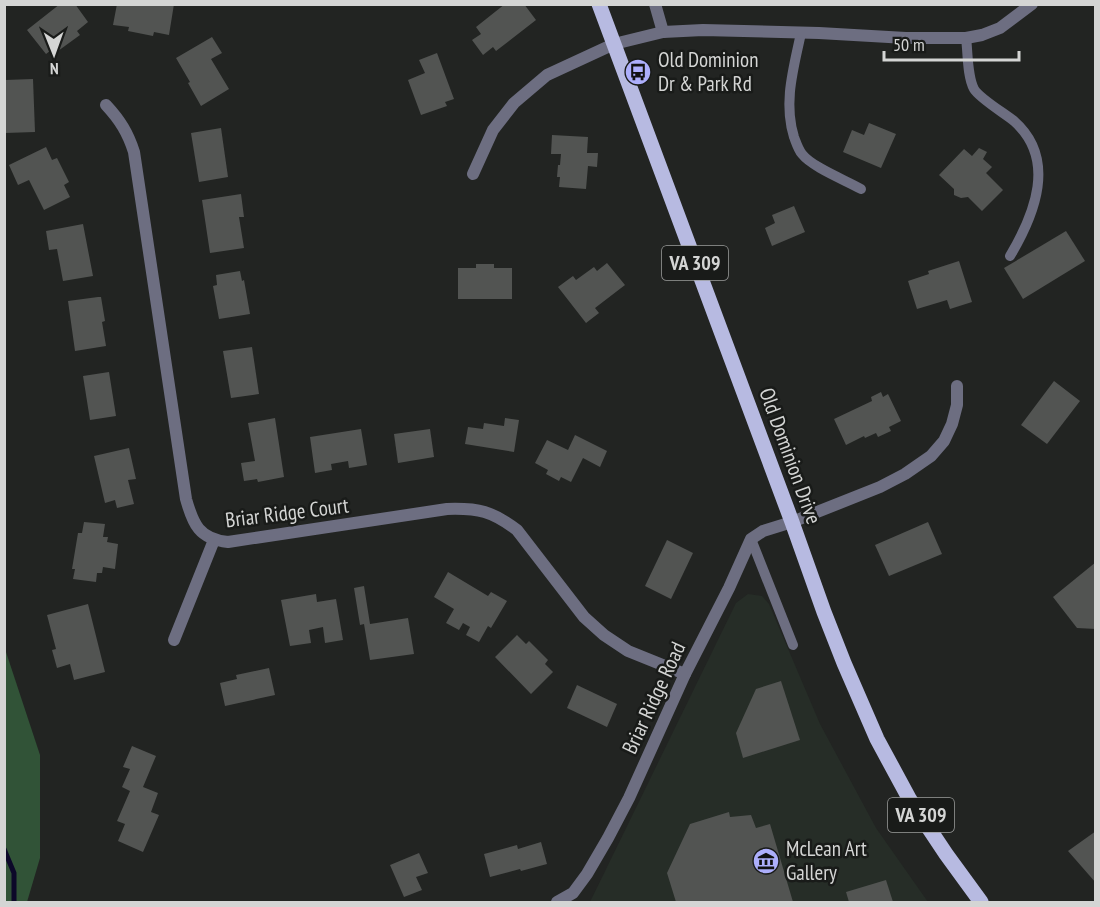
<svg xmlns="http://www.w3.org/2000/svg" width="1100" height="907" viewBox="0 0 1100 907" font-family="'PT Sans Narrow',sans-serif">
<rect width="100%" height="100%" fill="#222422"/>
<!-- built -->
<path fill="#262d27" d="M748,594l14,2 7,8 51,120 56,104 52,74h-338l146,-299z"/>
<!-- green -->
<path fill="#315337" d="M4,646l36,109v103l-13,44h-22z"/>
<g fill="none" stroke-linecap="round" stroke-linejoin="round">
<!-- stream -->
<path stroke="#0c0829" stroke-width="5" d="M4,849l10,24v29"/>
</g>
<!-- building -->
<g fill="#525452">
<path d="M60,4h15l13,18 -11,9 3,4 -22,16 -3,-4 -9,7 -19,-24z"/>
<path d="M117,4h57l-5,31 -15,-3 -1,4 -25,-5 1,-4 -16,-2z"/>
<path d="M505,4h19l12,16 -40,31 -3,-4 -10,8 -11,-15 9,-6 -5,-7z"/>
<path d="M212,37l10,16 -11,6 18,30 -28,17 -13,-23 2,-1 -14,-24z"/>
<path d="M437,53l17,46 -9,3 2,4 -26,9 -13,-35 17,-7 -6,-13z"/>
<path d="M33,79l2,53 -30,1v-53z"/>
<path d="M869,123l27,11 -15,34 -38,-16 9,-22 12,5z"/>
<path d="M221,128l7,49 -29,5 -8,-49z"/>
<path d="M552,135l36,2 -1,16h11l-1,14 -9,-1 -2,23 -27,-2 1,-10h-3l1,-12h2l1,-11h-10z"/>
<path d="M46,147l6,13 5,-2 12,24 -5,3 6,12 -26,13 -15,-30 -11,5 -9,-20z"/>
<path d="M979,148l8,4 -4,7 9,8 -6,6 17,17 -21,21 -14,-14 -7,1 -7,-3v-6l-15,-14 25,-26 8,7z"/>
<path d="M241,194l3,23h-5l5,31 -34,5 -8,-53z"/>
<path d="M794,206l11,26 -33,14 -7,-18 10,-5 -3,-8z"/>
<path d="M83,224l10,52 -30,5 -6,-32 -8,1 -3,-19z"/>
<path d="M1066,231l19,30 -62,38 -19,-31z"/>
<path d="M959,261l13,41 -22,7 -3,-9 -30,9 -9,-28 21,-7 -1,-3z"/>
<path d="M607,263l18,22 -30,23 4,5 -13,10 -28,-36 15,-11 3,4 18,-13 3,4z"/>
<path d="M476,264h18v4h18v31h-54v-31h18z"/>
<path d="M240,271l2,10 2,-1 6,34 -31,5 -6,-33 4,-1 -1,-10z"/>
<path d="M98,297h3l4,24 -3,1 4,24 -31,5 -7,-50z"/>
<path d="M252,347l7,47 -28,4 -8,-47z"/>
<path d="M109,372l7,44 -26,4 -7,-44z"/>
<path d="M1054,381l26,20 -33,43 -26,-19z"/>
<path d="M881,392l2,5 5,-3 13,27 -12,6 2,4 -13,6 -2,-4 -11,5 -1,-2 -18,9 -12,-26 38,-18 -1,-4z"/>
<path d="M275,418l9,59 -26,5 -1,-3 -13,2 -3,-18 14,-2 -7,-38z"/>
<path d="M505,418l14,2 -5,32 -49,-8 3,-17 15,2 1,-6 20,3z"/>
<path d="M361,429l6,36 -18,3 -1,-7 -17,3 1,6 -17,3 -5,-36z"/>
<path d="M430,429l4,28 -36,6 -4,-29z"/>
<path d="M575,435l32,16 -7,16 -17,-9 -12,24 -10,-5 -2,4 -13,-7 2,-4 -13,-7 12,-23 21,10z"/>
<path d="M129,448l7,31 -8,1 6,24 -17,4 -2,-8 -10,3 -11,-47z"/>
<path d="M84,522l21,2 -2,13h5l-1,5 11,2 -3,25 -12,-2 -1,6h-5l-1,9 -23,-3 2,-10h-3l6,-36h4z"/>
<path d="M928,522l14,32 -53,22 -14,-31z"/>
<path d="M667,540l26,13 -22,46 -26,-13z"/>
<path d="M1096,562v67l-19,-1 -24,-31z"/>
<path d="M448,572l40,24 3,-4 16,9 -16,27 -3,-2 -9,16 -13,-7 4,-8 -7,-4 -4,7 -13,-7 8,-14 -20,-12z"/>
<path d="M364,586l6,38 38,-6 6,36 -44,6 -6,-36 -4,1 -6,-37z"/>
<path d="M316,594l1,8 19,-3 7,41 -18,3 -2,-16 -14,3 2,13 -21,3 -9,-46z"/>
<path d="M88,604l17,68 -31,8 -4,-16 -13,4 -5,-18 4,-1 -9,-34z"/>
<path d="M517,635l9,9 3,-3 19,19 -3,4 8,8 -22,22 -36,-37z"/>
<path d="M269,668l6,27 -50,11 -5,-23 17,-4 -1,-4z"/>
<path d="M781,681l19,59 -57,18 -7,-25 20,-44z"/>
<path d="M577,685l40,19 -10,23 -40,-19z"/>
<path d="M132,746l24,10 -13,31 15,6 -7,19 8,3 -16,37 -25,-11 7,-17 -8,-3 13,-30 -8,-4 8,-18 -7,-2z"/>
<path d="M729,812l1,5 21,-2 5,13 14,-4 23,78h-117l-9,-29 23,-49z"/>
<path d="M1096,831v52l-28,-32z"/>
<path d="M541,842l6,22 -26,7 -1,-2 -30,8 -6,-23 33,-9 1,4z"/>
<path d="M419,853l9,20 -12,4 6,13 -18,7 -14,-32z"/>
<path d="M886,880l7,22h-44l-3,-10z"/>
</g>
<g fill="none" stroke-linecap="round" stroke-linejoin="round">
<!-- service -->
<g stroke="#6d6e81" stroke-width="10">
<path d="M801,33c-7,34 -18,69 -7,104 2,5 4,12 8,17 10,13 43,26 59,35"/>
<path d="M966,38c2,14 1,38 8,51 5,9 30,24 40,32 43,38 21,93 -4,135"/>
<path d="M751,539l42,106"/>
</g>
<!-- minor -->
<g stroke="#6d6e81" stroke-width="12">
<path d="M655,4l8,28"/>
<path d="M106,105c14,15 22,28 28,47l52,347c7,25 13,40 42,43l219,-33c32,-1 45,2 70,21l67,87 20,18 24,16 57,23"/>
<path d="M473,174l20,-44 21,-27 33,-28 67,-31 49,-12 40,-2 116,3 87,5h60l16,-3 18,-7 32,-24"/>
<path d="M174,640l40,-100"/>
<path d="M557,902l16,-9 14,-19 21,-36 21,-40 56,-124 44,-86 22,-49 12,-8 29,-9 88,-35 25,-13 26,-18 13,-15 8,-17 5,-19v-19"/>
</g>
<!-- primary -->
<path stroke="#b7bae1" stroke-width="15" d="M599,4l193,518 32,90 20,51 33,76 33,61 36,54 35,48"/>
</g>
<!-- icons -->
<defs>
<symbol id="bus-disc" viewBox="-11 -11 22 22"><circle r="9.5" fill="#adaffb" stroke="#191b19"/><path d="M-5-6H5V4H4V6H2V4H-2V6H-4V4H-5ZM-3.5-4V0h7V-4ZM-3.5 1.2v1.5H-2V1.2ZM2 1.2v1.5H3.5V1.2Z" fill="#111"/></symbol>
<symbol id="museum-disc" viewBox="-11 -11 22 22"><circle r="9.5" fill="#adaffb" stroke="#191b19"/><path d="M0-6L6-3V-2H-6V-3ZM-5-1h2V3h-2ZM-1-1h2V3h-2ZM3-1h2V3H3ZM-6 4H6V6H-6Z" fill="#111"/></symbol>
</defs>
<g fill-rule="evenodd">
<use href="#bus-disc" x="623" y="57" width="30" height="30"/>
<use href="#museum-disc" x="751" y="846" width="30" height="30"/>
</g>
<g text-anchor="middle" stroke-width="5" stroke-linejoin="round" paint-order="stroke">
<!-- shield labels -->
<g fill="#191b19" stroke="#9c9d9c" stroke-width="1.5">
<rect x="662" y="246" width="66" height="34" rx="4.5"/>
<rect x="888" y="798" width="66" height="34" rx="4.5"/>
</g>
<g font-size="20" font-weight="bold" fill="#d4d5d4">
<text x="695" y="270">VA 309</text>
<text x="921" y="822">VA 309</text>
</g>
<!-- poi labels -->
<g font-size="21" fill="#d4d5d4" stroke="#191b19" text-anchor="start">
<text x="658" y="67">Old Dominion<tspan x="658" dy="24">Dr &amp; Park Rd</tspan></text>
<text x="786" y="856">McLean Art<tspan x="786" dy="24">Gallery</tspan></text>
</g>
<!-- street labels -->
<g font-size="21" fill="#d4d5d4" stroke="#191b19">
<text transform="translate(790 456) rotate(70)" y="7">Old Dominion Drive</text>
<text transform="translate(287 513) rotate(-7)" y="7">Briar Ridge Court</text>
<text transform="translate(654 698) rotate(-65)" y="7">Briar Ridge Road</text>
</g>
</g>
<!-- border -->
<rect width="1100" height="907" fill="none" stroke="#d4d5d4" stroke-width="12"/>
<!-- north arrow -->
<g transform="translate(54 54) rotate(179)" stroke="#191b19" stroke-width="4.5" paint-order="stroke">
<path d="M0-4.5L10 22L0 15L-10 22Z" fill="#d4d5d4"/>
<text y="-9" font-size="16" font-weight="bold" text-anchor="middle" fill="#d4d5d4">N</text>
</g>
<!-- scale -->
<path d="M884 51v9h135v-9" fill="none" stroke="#d4d5d4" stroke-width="3"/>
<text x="893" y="51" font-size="18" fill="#d4d5d4" stroke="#191b19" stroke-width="4.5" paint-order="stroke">50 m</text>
</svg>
